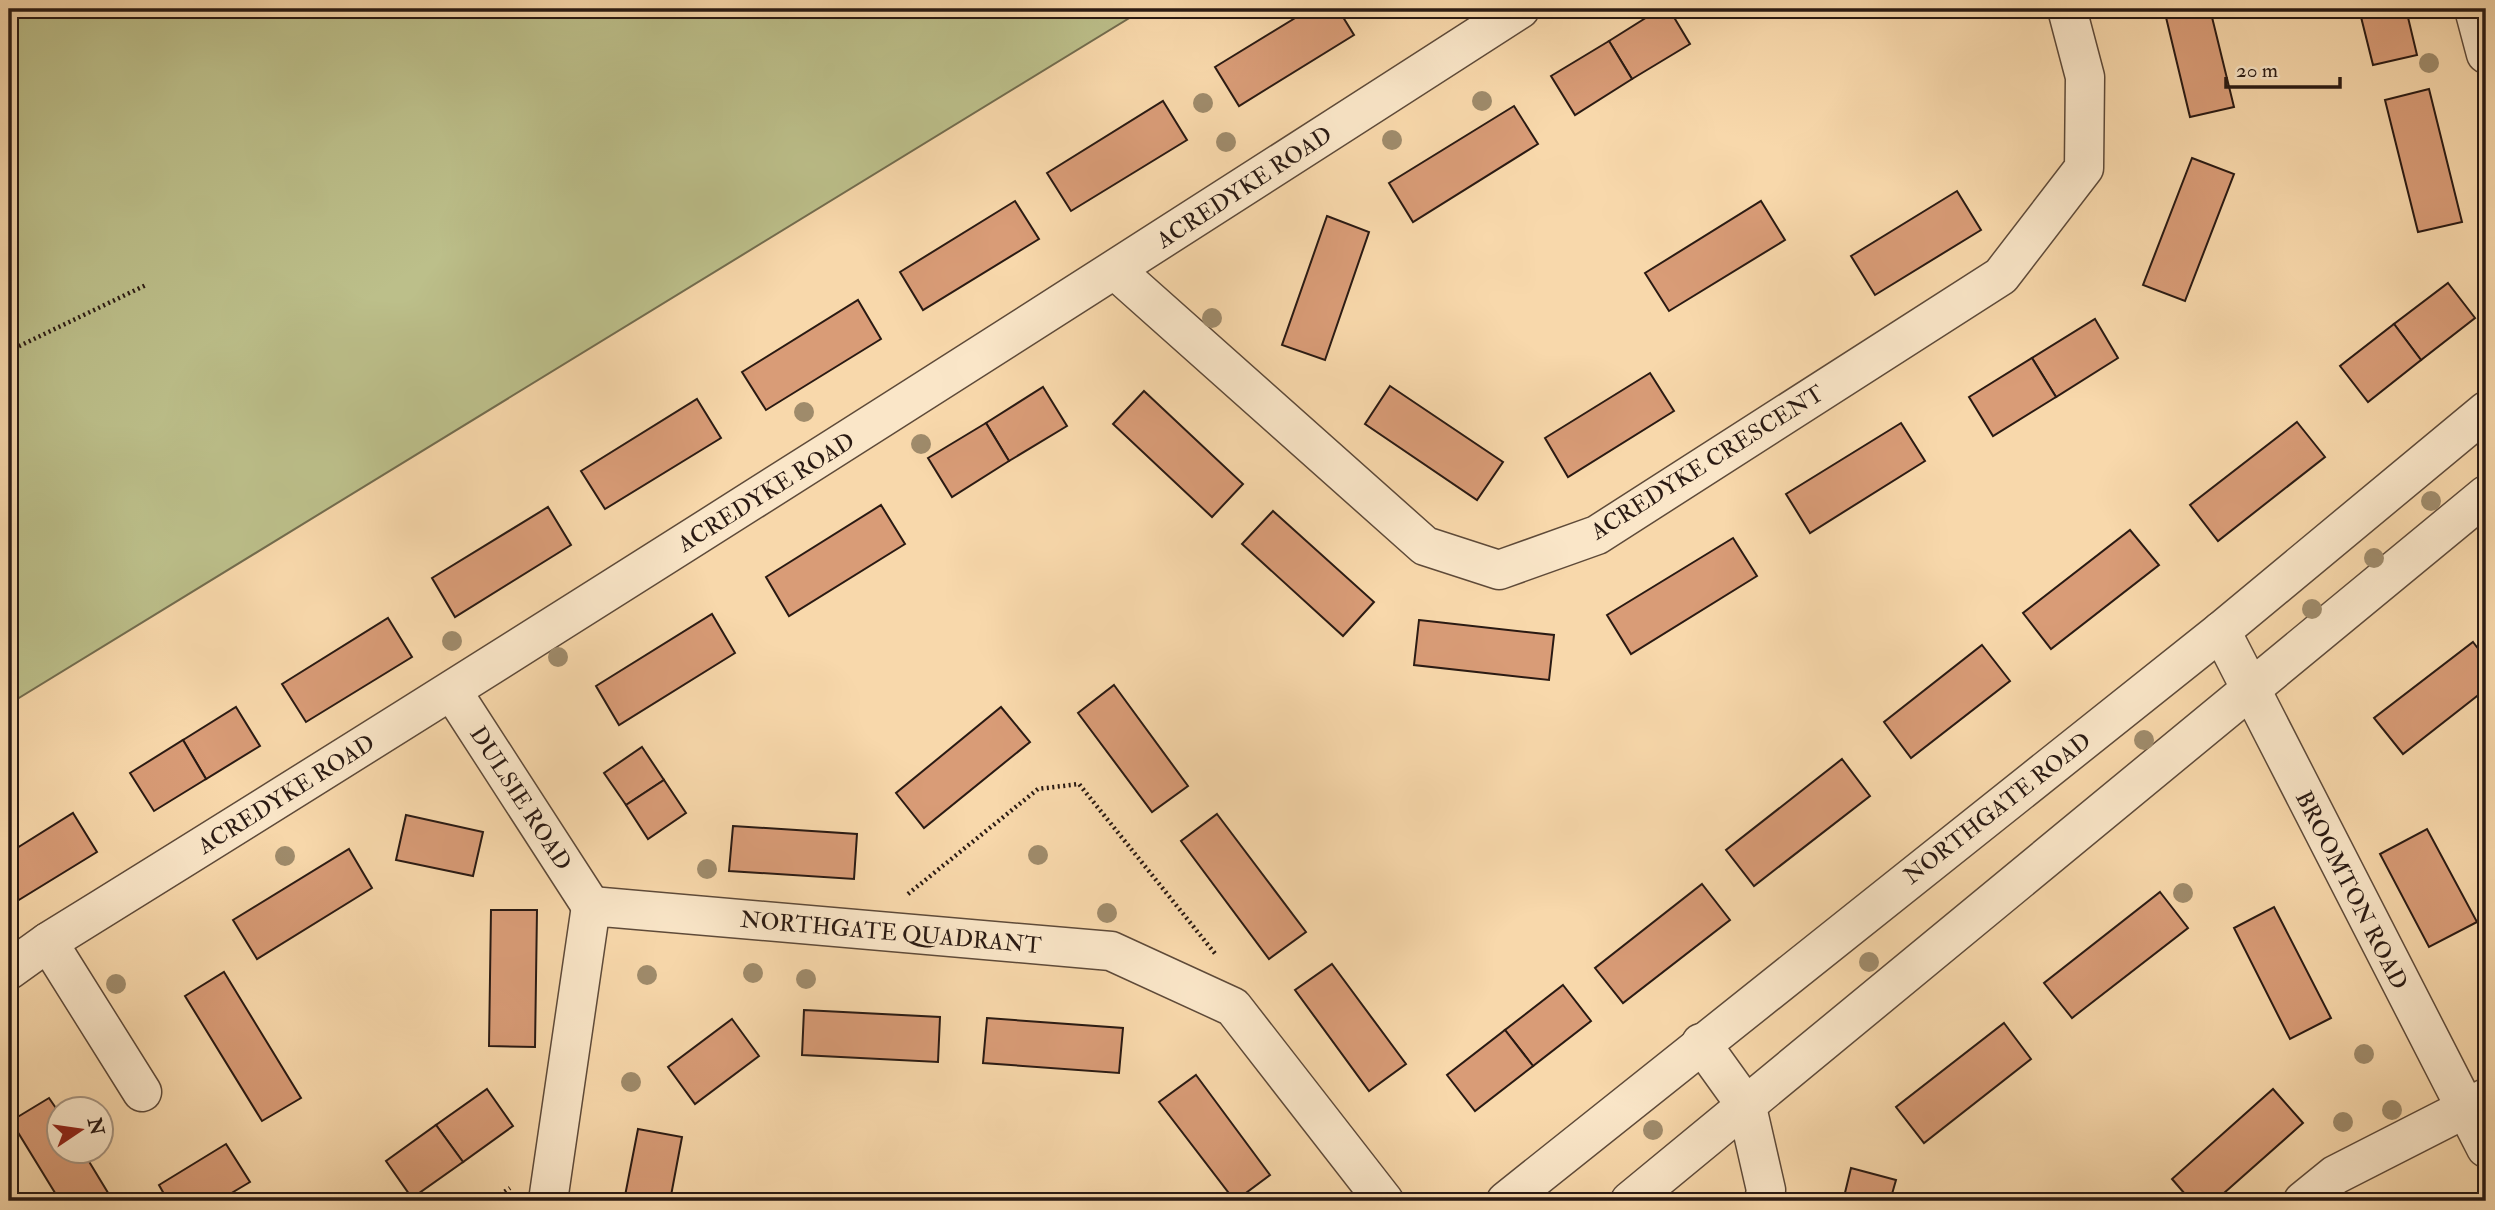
<svg xmlns="http://www.w3.org/2000/svg" width="2495" height="1210" viewBox="0 0 2495 1210" font-family="'IM FELL Double Pica',serif">
<rect width="100%" height="100%" fill="#f8d8ab"/>
<filter id="stains"><feTurbulence type="fractalNoise" baseFrequency=".00286" numOctaves="4"/><feColorMatrix values="0 0 0 0 .2 0 0 0 0 .09 0 0 0 0 .02 0 0 0 .5 -.17"/></filter>
<radialGradient id="worn" r=".72"><stop offset=".6" stop-color="#630" stop-opacity="0"/><stop offset="1" stop-color="#630" stop-opacity=".3"/></radialGradient>
<!-- green -->
<path fill="#bcbf8a" stroke="#736c4e" stroke-width="2" d="M9,9h1135l-1135,695z"/>
<!-- building -->
<g fill="#d99c77" stroke="#2a1a13" stroke-width="2">
<path d="M1310,9h28l16,26 -115,71 -24,-39z"/>
<path d="M1660,9h9l21,35 -58,35 -23,-38z"/>
<path d="M2164,9h46l24,98 -44,10z"/>
<path d="M2359,9h47l11,46 -44,10z"/>
<path d="M1609,41l23,38 -57,36 -24,-39z"/>
<path d="M2429,89l33,133 -44,10 -33,-132z"/>
<path d="M1163,101l24,39 -116,71 -24,-38z"/>
<path d="M1514,106l24,38 -125,78 -24,-39z"/>
<path d="M2192,158l42,16 -49,127 -42,-16z"/>
<path d="M1957,191l24,39 -106,65 -24,-39z"/>
<path d="M1015,201l24,38 -116,71 -23,-38z"/>
<path d="M1761,201l24,39 -116,71 -24,-38z"/>
<path d="M1327,216l42,16 -44,128 -43,-15z"/>
<path d="M2448,283l27,35 -54,42 -27,-36z"/>
<path d="M858,300l23,39 -115,71 -24,-38z"/>
<path d="M2095,319l23,39 -62,39 -24,-39z"/>
<path d="M2394,324l27,36 -53,42 -28,-36z"/>
<path d="M2032,358l24,39 -63,39 -24,-39z"/>
<path d="M1650,373l24,38 -106,66 -23,-39z"/>
<path d="M1390,386l113,76 -26,38 -112,-76z"/>
<path d="M1043,387l24,39 -58,35 -23,-38z"/>
<path d="M1144,391l99,93 -31,33 -99,-93z"/>
<path d="M697,399l24,39 -116,71 -24,-38z"/>
<path d="M2297,422l28,35 -107,84 -28,-36z"/>
<path d="M986,423l23,38 -57,36 -24,-39z"/>
<path d="M1901,423l24,38 -115,72 -24,-39z"/>
<path d="M881,505l24,39 -116,72 -23,-39z"/>
<path d="M548,507l23,38 -116,72 -23,-39z"/>
<path d="M1273,511l101,91 -31,34 -101,-92z"/>
<path d="M2130,530l29,35 -108,84 -28,-36z"/>
<path d="M1733,538l24,38 -126,78 -24,-39z"/>
<path d="M712,614l23,39 -116,72 -23,-39z"/>
<path d="M388,618l24,39 -106,65 -24,-38z"/>
<path d="M1419,620l135,15 -5,45 -135,-15z"/>
<path d="M2473,642l13,17v30l-83,65 -29,-36z"/>
<path d="M1982,645l28,36 -99,77 -27,-36z"/>
<path d="M1114,685l74,101 -36,26 -74,-99z"/>
<path d="M236,707l24,39 -54,33 -23,-39z"/>
<path d="M1001,707l29,35 -106,86 -28,-35z"/>
<path d="M183,740l23,39 -52,32 -24,-38z"/>
<path d="M642,747l22,33 -38,25 -22,-32z"/>
<path d="M1842,759l28,37 -116,90 -28,-36z"/>
<path d="M664,780l22,33 -38,26 -22,-34z"/>
<path d="M73,813l24,39 -88,54v-53z"/>
<path d="M1217,814l89,118 -37,27 -88,-118z"/>
<path d="M406,815l77,17 -10,44 -77,-16z"/>
<path d="M733,826l124,8 -3,45 -125,-8z"/>
<path d="M2427,829l50,93 -48,25 -49,-93z"/>
<path d="M349,849l23,39 -115,71 -24,-39z"/>
<path d="M1702,884l28,36 -107,83 -28,-35z"/>
<path d="M2160,892l28,36 -116,90 -28,-35z"/>
<path d="M2274,907l57,111 -41,21 -56,-111z"/>
<path d="M491,910h46l-2,137 -46,-1z"/>
<path d="M1332,964l74,100 -37,27 -74,-101z"/>
<path d="M224,972l77,126 -39,23 -77,-125z"/>
<path d="M1563,985l28,36 -58,45 -28,-36z"/>
<path d="M804,1010l136,7 -2,45 -136,-7z"/>
<path d="M987,1018l136,10 -4,45 -136,-10z"/>
<path d="M732,1019l27,37 -64,48 -27,-37z"/>
<path d="M2004,1023l27,36 -107,84 -28,-36z"/>
<path d="M1505,1030l28,36 -58,45 -28,-36z"/>
<path d="M1196,1075l74,100 -35,26 -76,-99z"/>
<path d="M487,1089l26,37 -50,36 -27,-37z"/>
<path d="M2273,1089l30,34 -88,78h-24l-19,-22z"/>
<path d="M49,1098l11,16v36h22l31,51h-53l-49,-80z"/>
<path d="M436,1125l27,37 -51,36 -26,-37z"/>
<path d="M638,1129l44,8 -12,64h-46z"/>
<path d="M226,1144l24,38 -32,19h-50l-9,-16z"/>
<path d="M1851,1168l45,12 -6,21h-47z"/>
</g>
<g fill="none" stroke-linecap="round" stroke-linejoin="round">
<defs>
<g id="minor">
<path d="M2474,9l12,45"/>
<path d="M1115,270l310,276 74,24 98,-35 404,-259 83,-108 1,-91 -18,-68"/>
<path d="M2221,631l265,517"/>
<path d="M452,691l139,215"/>
<path d="M48,942l94,150"/>
<path d="M9,970l39,-28c494,-306 983,-618 1472,-933"/>
<path d="M1701,1043l46,64 19,83 -2,11"/>
<path d="M548,1201l43,-295 520,45 122,56 151,194"/>
<path d="M1506,1201l715,-570 265,-220"/>
<path d="M1630,1201l856,-706"/>
<path d="M2303,1201l32,-26 151,-77"/>
</g>
</defs>
<!-- minor casing -->
<use href="#minor" stroke="#5e4a39" stroke-width="41"/>
<!-- path -->
<g stroke="#2a1a13" stroke-width="4.5" stroke-dasharray="2 3.5" stroke-linecap="butt">
<path d="M9,351l137,-66"/>
<path d="M908,894l130,-105 41,-5 138,172"/>
<path d="M491,1201l19,-13"/>
</g>
<!-- minor -->
<use href="#minor" stroke="#fae6c8" stroke-width="38"/>
</g>
<!-- trees -->
<g fill="#9f8b6b">
<circle cx="2429" cy="63" r="10"/>
<circle cx="1482" cy="101" r="10"/>
<circle cx="1203" cy="103" r="10"/>
<circle cx="1392" cy="140" r="10"/>
<circle cx="1226" cy="142" r="10"/>
<circle cx="1212" cy="318" r="10"/>
<circle cx="804" cy="412" r="10"/>
<circle cx="921" cy="444" r="10"/>
<circle cx="2431" cy="501" r="10"/>
<circle cx="2374" cy="558" r="10"/>
<circle cx="2312" cy="609" r="10"/>
<circle cx="452" cy="641" r="10"/>
<circle cx="558" cy="657" r="10"/>
<circle cx="2144" cy="740" r="10"/>
<circle cx="1038" cy="855" r="10"/>
<circle cx="285" cy="856" r="10"/>
<circle cx="707" cy="869" r="10"/>
<circle cx="2183" cy="893" r="10"/>
<circle cx="1107" cy="913" r="10"/>
<circle cx="1869" cy="962" r="10"/>
<circle cx="753" cy="973" r="10"/>
<circle cx="647" cy="975" r="10"/>
<circle cx="806" cy="979" r="10"/>
<circle cx="116" cy="984" r="10"/>
<circle cx="2364" cy="1054" r="10"/>
<circle cx="631" cy="1082" r="10"/>
<circle cx="2392" cy="1110" r="10"/>
<circle cx="2343" cy="1122" r="10"/>
<circle cx="1653" cy="1130" r="10"/>
</g>
<g text-anchor="middle" stroke-width="5" stroke-linejoin="round" paint-order="stroke">
<!-- street labels -->
<g font-size="23" fill="#2a1a13" stroke="#fae6c8">
<text transform="translate(1244 187) rotate(-33)" y="8">ACREDYKE ROAD</text>
<text transform="translate(1707 462) rotate(-32)" y="8">ACREDYKE CRESCENT</text>
<text transform="translate(766 492) rotate(-32)" y="8">ACREDYKE ROAD</text>
<text transform="translate(286 794) rotate(-32)" y="8">ACREDYKE ROAD</text>
<text transform="translate(521 798) rotate(57)" y="8">DULSIE ROAD</text>
<text transform="translate(1997 808) rotate(-38)" y="8">NORTHGATE ROAD</text>
<text transform="translate(2352 890) rotate(63)" y="8">BROOMTON ROAD</text>
<text transform="translate(891 932) rotate(5)" y="8">NORTHGATE QUADRANT</text>
</g>
</g>
<!-- margin -->
<rect width="2495" height="1210" fill="none" stroke="#f8d8ab" stroke-width="35"/>
<rect x="10" y="10" width="2474" height="1189" fill="none" stroke="#2a1a13" stroke-width="3.5"/>
<rect x="18" y="18" width="2460" height="1175" fill="none" stroke="#2a1a13" stroke-width="2"/>
<!-- north arrow -->
<g transform="translate(80 1130) rotate(77)"><circle r="33" fill="#fae6c8" stroke="#a79480" stroke-width="2"/>
<path d="M0-5L12 26L0 18L-12 26Z" fill="#8f2418"/>
<text y="-10" font-size="19" font-weight="bold" text-anchor="middle" fill="#2a1a13">N</text>
</g>
<!-- scale -->
<path d="M2226 77v10h114v-10" fill="none" stroke="#2a1a13" stroke-width="3.5"/>
<text x="2236" y="77" font-size="21" fill="#2a1a13" stroke="#fae6c8" stroke-width="5" paint-order="stroke">20 m</text>
<rect width="100%" height="100%" filter="url(#stains)"/>
<rect width="100%" height="100%" fill="url(#worn)"/>
</svg>
